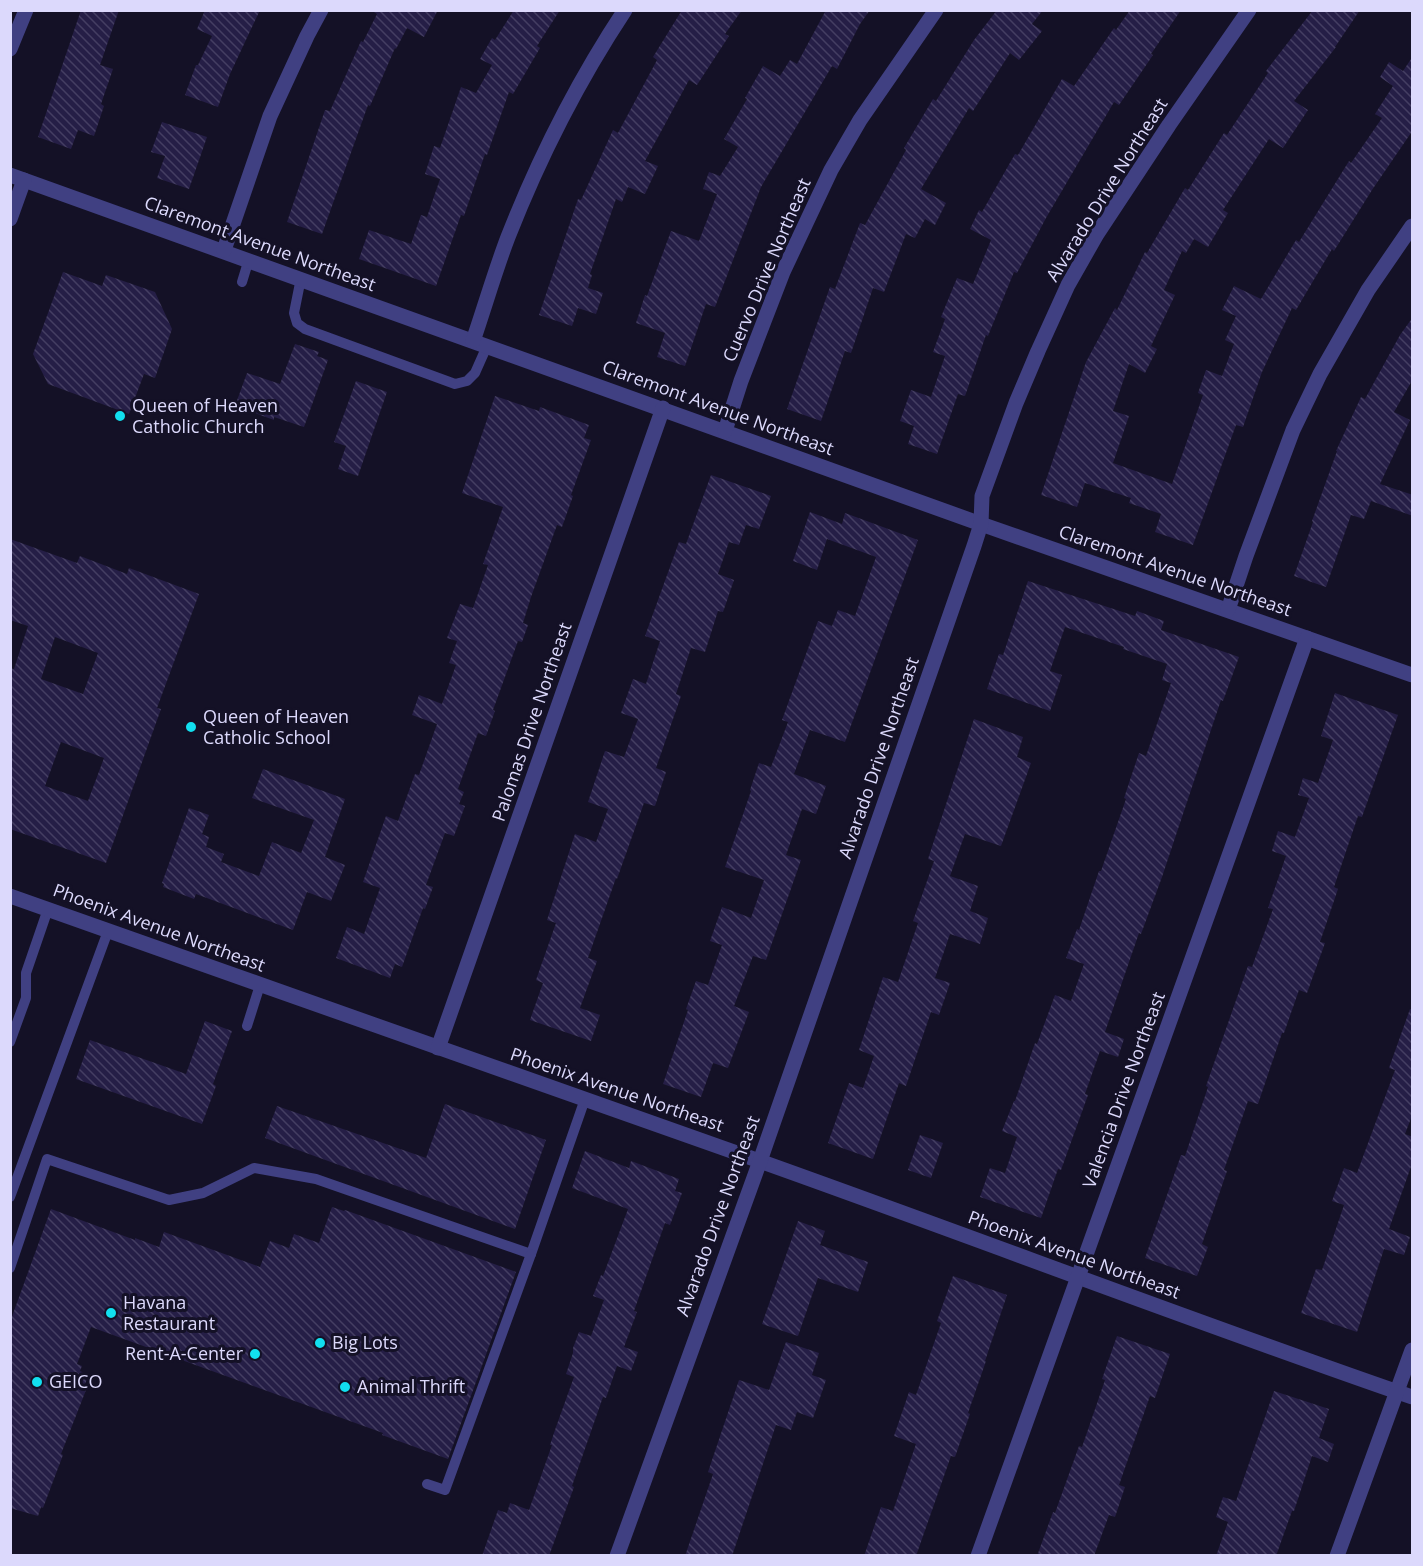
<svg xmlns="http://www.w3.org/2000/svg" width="1423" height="1566" viewBox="0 0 1423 1566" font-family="'Open Sans',sans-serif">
<defs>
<pattern id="building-back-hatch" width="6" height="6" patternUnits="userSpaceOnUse" patternTransform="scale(1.5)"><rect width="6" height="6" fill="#251e46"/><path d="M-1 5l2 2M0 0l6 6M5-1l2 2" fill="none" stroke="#443e62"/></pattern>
</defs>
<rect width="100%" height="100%" fill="#141126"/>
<!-- building -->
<g fill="url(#building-back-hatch)" fill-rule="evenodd">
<path d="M81,10h38l-19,55 13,4 -12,35 3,2 -10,30 -16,-6 -7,19 -33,-12z"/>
<path d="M205,10h55l-30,64 -12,33 -33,-12 11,-30h2l14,-29 -15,-7z"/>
<path d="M371,10h67l-14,27 -17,-9 -11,21 -1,-1 -25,58 -2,-1 -46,129 -35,-12 38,-112 5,1 31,-70 2,1 14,-28z"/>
<path d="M514,10h46l-23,36 3,2 -27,46 -4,-2 -22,63 -2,-1 -21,62 -3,-1 -25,71 -77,-27 10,-29 42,14 10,-29 6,2 13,-38 -15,-5 9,-28 6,2 21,-61 15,6 16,-28 -12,-6 12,-21 3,2z"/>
<path d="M682,10h60l-17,24 4,2 -32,49 -8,-5 -44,81 13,5 -13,28 -17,-7 -6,15 -6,-3 -26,75 2,1 -4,13 15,5 -7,21 -18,-6 -6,18 -33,-11 39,-116 3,1 32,-70 5,3 39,-73 -4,-3z"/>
<path d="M826,10h44l-10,14 -23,45 -5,-3 -71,121 -46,120 -9,-3 -21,62 -28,-9 8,-24 -29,-10 9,-28 2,1 24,-65 28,10 18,-47 -14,-5 6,-17 11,4 18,-29 -14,-8 23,-40 -2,-1 18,-32 17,10 10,-16 7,4z"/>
<path d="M997,10h46l-11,14 10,7 -23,29 -9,-7 -37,58 -4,-3 -48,81 25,14 -11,22 -10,-6 -10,19 -9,-4 -22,58 -11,-4 -22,65 -6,-2 -24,70 -34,-12 43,-122 5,2 25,-66 5,2 41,-75 -2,-2 29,-49 3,2 38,-61z"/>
<path d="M1130,10h51l-30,44 2,1 -34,50 -5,-3 -68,116 -29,55 -3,-1 -26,64 -2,-1 -21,61 -7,-2 -21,60 -29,-10 6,-18 -14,-5 11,-31 20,7 14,-41 -12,-4 12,-33 -4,-2 16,-39 16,6 18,-44 -21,-11 9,-19 3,2 33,-58 3,1 44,-76 12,7 40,-58 2,2z"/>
<path d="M1313,10h47l-25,37h1l-42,54 14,9 -25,38 -14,-9 -46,71 5,3 -20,34 -14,-8 -8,14 -4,-2 -18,39 11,5 -24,51 6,3 -12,24 -16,-9 -16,47 16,5 -16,47 59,21 31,-89 -5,-2 8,-23 16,6 12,-32 -9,-4 11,-24 -14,-6 12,-24 27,13 35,-59 3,2 50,-81 2,2 31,-45 -7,-4 18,-28 -13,-9 9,-15 14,9 10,-15v74l-41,60 -38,61 -2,-2 -36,61 -4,-2 -30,64 -19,55 -7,-2 -43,120 -38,-13 6,-18 -32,-11 2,-5 -46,-15 -8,24 -36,-12 45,-133 29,-54 2,2 28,-58 2,1 38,-65 3,2 36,-57 3,2 41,-62 -2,-2z"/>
<path d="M162,122l45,15 -18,52 -32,-11 8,-22 -14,-4z"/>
<path d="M63,272l39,14 4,-11 49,17 17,37 -17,49 -11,-4 -15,40 -81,-30 -15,-30z"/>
<path d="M1413,317v62l-19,33 16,8 -30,64 33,11v21l-42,-15 -7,18 -13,-4 -25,72 -32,-11 19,-54 -1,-1 25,-70h-1l25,-54 4,2 35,-64z"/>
<path d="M295,344l24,8 -2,4 11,4 -24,67 -30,-10v3l-39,-14 12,-33 33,11z"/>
<path d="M356,381l31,11 -29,84 -20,-7 8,-23 -12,-4z"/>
<path d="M495,396l44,15 1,-4 49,18 -5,13 7,2 -20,55 2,1 -11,31 -5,-2 -26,72 -8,26 5,2 -6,17 -4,-1 -25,69 2,1 -9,25 -8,-3 -20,56 6,3 -5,12 6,2 -11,30 -9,-3 -19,52 7,2 -8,22 -2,-1 -21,59 -7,-3 -5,14 -54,-20 11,-31 17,7 16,-46 -17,-6 23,-66 12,5 17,-47 4,1 18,-51 -25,-9 7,-20 23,9 14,-39 -7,-2 8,-22 -10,-3 13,-34 13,4 15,-43 -5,-1 20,-57 -41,-14z"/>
<path d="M711,475l60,21 -12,33 -13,-4 -7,20 -10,-3 -11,32 16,6 -11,32 -5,-1 -13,41 -14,-4 -15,46 5,2 -25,72 10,4 -11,34 -11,-3 -27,76 -1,-1 -28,80 9,3 -17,47 20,7 -9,26 -61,-21 13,-37 -7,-3 20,-57 -9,-3 28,-86 21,8 12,-33 -20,-7 17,-51 19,6 14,-38 -17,-6 12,-34 13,5 14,-43 -15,-5 34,-94 7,2z"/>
<path d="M810,512l32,12 3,-11 73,27 -73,202 -35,-12 -16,44 32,12 -10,28 -14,-5 -16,46 15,5 -35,100 -13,-4 -19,50 15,6 -21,56 -15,-5 -12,34 -38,-13 25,-74 -2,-1 10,-28 12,4 14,-40 -12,-4 12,-34 29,11 13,-38 -39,-13 26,-76 -1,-1 9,-27 12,4 17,-45 -6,-2 36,-99 14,5 6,-16 17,6 21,-59 -49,-18 -10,31 -24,-9z"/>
<path d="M10,539l67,24 3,-7 47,18 2,-6 70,26 -42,114 4,1 -55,154 -96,-34v-161l4,1 14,-43 -18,-6zM55,637l43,16 -15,41 -42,-15zM61,742l43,16 -16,43 -43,-15z"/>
<path d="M1028,581l107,35 2,-5 27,10 -3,9 78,27 -16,44 -2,-1 -59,177 -21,57 -2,-1 -34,99 19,7 -6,18 -18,-6 -15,43 3,1 -27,75 -3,-1 -17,49 -61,-21 10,-29 15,5 12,-36 -15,-6 12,-30h1l20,-58 2,1 18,-49 16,6 13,-37 -18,-6 11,-29 2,1 20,-59h2l25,-72 -2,-1 15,-45 7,3 25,-73 -9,-3 5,-16 -44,-15 1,-2 -59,-20 -15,44 12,4 -12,36 -63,-22 12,-35 4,1z"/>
<path d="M1335,693l63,22 -36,102 -4,-1 -24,71 4,2 -18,53 5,1 -18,50 -8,-3 -15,43h-2l-24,71 -10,-3 -24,69 3,1 -25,73 6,3 -11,29 -52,-18 36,-103 4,1 23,-69 -2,-1 42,-120 4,1 21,-58 -5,-1 18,-52 -14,-5 6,-20 17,6 14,-39 -11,-3 5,-17 15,5 15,-43 -12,-4z"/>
<path d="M974,719l49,18 -6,20 14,6 -30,83 -36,-12 -15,42 28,10 -8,25 18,7 -8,26 -30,-10 -15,44 15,5 -11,32 -8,-3 -25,74 -7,-3 -26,76 -45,-16 21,-60 14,5 11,-32 -15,-6 24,-73 15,5 20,-59 -5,-2 21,-60 -6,-2z"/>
<path d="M263,769l82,30 -20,58 20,8 -14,36 -24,-9 -14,38 -97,-36 -2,5 -31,-12 1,-3 -2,-1 27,-75 20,7 -7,19 7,3 -3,10 18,7 -3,8 38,14 13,-34 29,11 13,-33 -62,-22z"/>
<path d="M1410,1009l3,1v103l-8,21 8,3v24l-24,68 21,8 -6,18 -20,-6 -27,83 -56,-19 15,-44 6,1 22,-65 -12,-4 12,-33 13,5 38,-103 -6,-2z"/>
<path d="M205,1021l27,10 -19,53 3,2 -14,38 -126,-45 14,-39 96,34z"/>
<path d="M445,1104l101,36 -31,89 -250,-91 12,-32 149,52z"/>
<path d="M920,1135l23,8 -12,35 -23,-8z"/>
<path d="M585,1151l44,17 2,-7 48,18 -4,12 7,2 -12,32 -5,-2 -31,88 3,1 -13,35 14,5 -7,19 -14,-5 -11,32 -3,-1 -31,89 2,1 -25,69h-67l16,-46 9,3 3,-10 19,7 23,-65h-2l6,-18 18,-50 -8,-3 7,-21v-5l6,-16 12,4 13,-36 -11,-4 8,-21 2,1 25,-67 -56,-21z"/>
<path d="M332,1207l12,4 1,-1 171,62 -68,187 -66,-24 1,-2 -292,-106 -14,37 5,2 -2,5 9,4 -4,9 3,1 -27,69 2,1 -20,53 -2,-1 -3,9 -28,-8v-186l41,-113 84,31v-2l24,9 5,-15 96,35 10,-26 19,7 5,-14 25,9z"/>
<path d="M798,1221l27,10 -5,14 48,17 -10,30 -40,-14 -20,58 -36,-12z"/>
<path d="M953,1276l54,19 -22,66h1l-18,52 2,1 -15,43 -4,-1 -35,100h-52l17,-49 12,4 23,-67 -22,-8 15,-44 7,3 25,-72 -4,-2z"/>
<path d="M1117,1336l53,18 -15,44 -5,-2 -31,89 6,2 -10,30 -6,-2 -15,41h-57l16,-44 2,1 24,-67 3,1 23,-67 -3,-1z"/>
<path d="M786,1342l33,11 -7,22 14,5 -13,38 -16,-6 -6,18 -15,-5 -44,131h-47l28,-82 -5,-2 31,-92 30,10z"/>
<path d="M1274,1391l55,18 -10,29 15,6 -6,18 -16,-6 -18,55h-2l-16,45h-60l12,-34 -12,-5 7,-20 13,4z"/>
</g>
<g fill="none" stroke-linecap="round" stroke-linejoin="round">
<!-- service -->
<g stroke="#404082" stroke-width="10">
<path d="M301,278l-7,35 3,10 8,6 150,55 12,-3 8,-8 12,-27"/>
<path d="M242,282l7,-23"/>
<path d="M247,1026l13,-41"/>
<path d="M10,1042l16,-44v-25l22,-64"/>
<path d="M10,1197l98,-266"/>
<path d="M10,1268l37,-109 122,41 34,-7 51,-25 62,11 215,75 54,-155"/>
<path d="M427,1484l18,6 86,-236"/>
</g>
<!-- minor -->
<g stroke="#404082" stroke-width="15">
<path d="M10,49l16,-39"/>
<path d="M10,175l971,349 431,151"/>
<path d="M10,219l14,-39"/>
<path d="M224,250l46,-134 37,-80 14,-26"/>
<path d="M473,341c12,-35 22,-70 35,-104 31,-79 70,-156 117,-227"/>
<path d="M725,431l16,-50 42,-109 48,-102 29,-50 76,-110"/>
<path d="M1228,610l18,-54 47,-126 27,-56 48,-84 44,-64"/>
<path d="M10,896c242,86 485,171 727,257 226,80 449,166 675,244"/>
<path d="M438,1048l225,-640"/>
<path d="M617,1556l143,-395 214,-615 7,-22 1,-28 34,-93 22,-52 30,-66 29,-51 72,-109 80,-115"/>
<path d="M978,1556l329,-918"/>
<path d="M1337,1556l75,-206"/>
</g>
</g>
<!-- markers -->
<g fill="#12dfef" stroke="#141126" stroke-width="2">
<circle cx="120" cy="416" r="6"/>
<circle cx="191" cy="727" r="6"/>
<circle cx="111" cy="1313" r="6"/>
<circle cx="320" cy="1343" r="6"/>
<circle cx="255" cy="1354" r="6"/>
<circle cx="37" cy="1382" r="6"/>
<circle cx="345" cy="1387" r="6"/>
</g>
<g text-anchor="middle" stroke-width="6" stroke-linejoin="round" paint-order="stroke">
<!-- street labels -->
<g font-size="18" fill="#dcd9fc" stroke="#141126">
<text transform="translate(1107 190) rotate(-58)" y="6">Alvarado Drive Northeast</text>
<text transform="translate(260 244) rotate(20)" y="6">Claremont Avenue Northeast</text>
<text transform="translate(767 270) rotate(-67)" y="6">Cuervo Drive Northeast</text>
<text transform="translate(718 408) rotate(20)" y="6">Claremont Avenue Northeast</text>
<text transform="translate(1175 571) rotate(19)" y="6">Claremont Avenue Northeast</text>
<text transform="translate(532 722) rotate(-71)" y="6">Palomas Drive Northeast</text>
<text transform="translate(879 758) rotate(-71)" y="6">Alvarado Drive Northeast</text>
<text transform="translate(159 928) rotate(20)" y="6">Phoenix Avenue Northeast</text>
<text transform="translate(617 1090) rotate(19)" y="6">Phoenix Avenue Northeast</text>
<text transform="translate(1124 1090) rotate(-70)" y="6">Valencia Drive Northeast</text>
<text transform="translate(718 1216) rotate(-70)" y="6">Alvarado Drive Northeast</text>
<text transform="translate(1074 1255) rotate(20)" y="6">Phoenix Avenue Northeast</text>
</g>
<!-- poi labels -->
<g font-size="18" fill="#dcd9fc" stroke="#141126" text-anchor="start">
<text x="132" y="412">Queen of Heaven<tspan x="132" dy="21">Catholic Church</tspan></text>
<text x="203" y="723">Queen of Heaven<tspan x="203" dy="21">Catholic School</tspan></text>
<text x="123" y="1309">Havana<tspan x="123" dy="21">Restaurant</tspan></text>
<text x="332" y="1349">Big Lots</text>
<text x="243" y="1360" text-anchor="end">Rent-A-Center</text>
<text x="49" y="1388">GEICO</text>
<text x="357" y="1393">Animal Thrift</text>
</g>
</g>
<!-- border -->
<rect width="1423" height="1566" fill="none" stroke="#dcd9fc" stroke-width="24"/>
</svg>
